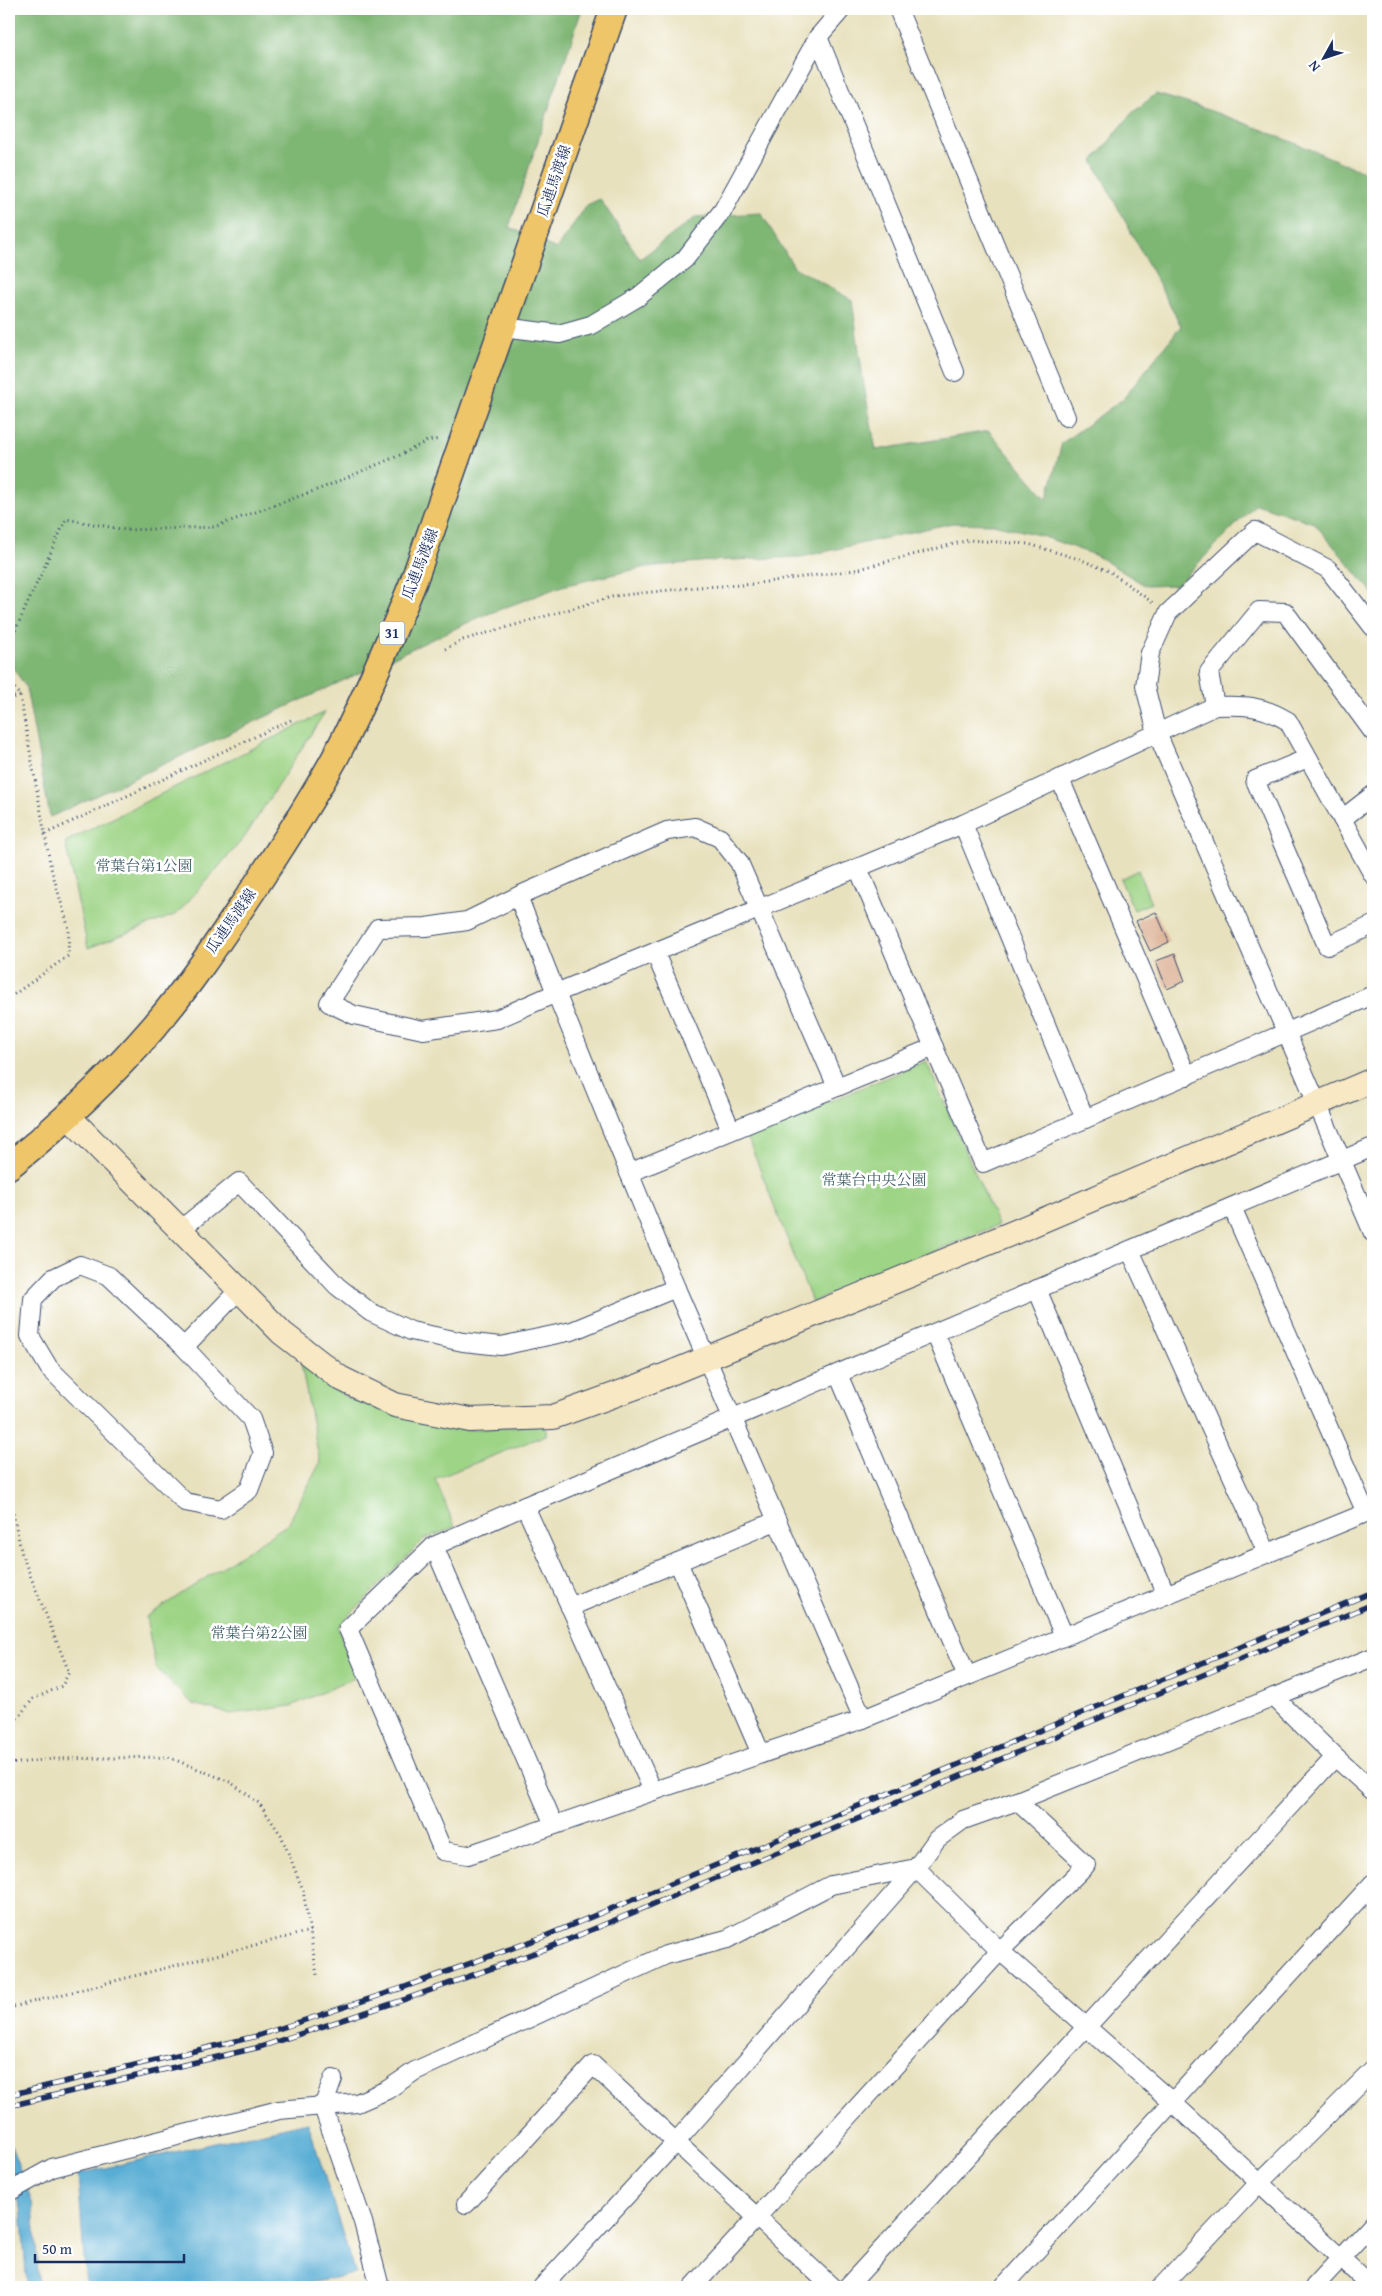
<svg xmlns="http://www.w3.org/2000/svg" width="1382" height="2296" viewBox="0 0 1382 2296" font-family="'Gentium Book Plus','Noto Serif JP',serif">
<rect width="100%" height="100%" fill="#fff"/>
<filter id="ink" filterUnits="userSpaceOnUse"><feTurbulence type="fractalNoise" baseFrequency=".02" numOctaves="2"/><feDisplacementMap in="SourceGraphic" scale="10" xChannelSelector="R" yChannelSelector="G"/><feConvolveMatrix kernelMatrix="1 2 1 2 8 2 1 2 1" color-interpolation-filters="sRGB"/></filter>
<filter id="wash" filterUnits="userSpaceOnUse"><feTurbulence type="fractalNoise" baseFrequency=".0096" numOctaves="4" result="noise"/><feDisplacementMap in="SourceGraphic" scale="20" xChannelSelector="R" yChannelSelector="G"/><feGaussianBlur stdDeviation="1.12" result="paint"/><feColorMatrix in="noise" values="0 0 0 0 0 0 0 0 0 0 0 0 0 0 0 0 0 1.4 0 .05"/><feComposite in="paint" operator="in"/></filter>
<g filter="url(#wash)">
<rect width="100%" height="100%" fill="#e8e1bd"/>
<!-- green -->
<g fill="#9ed486" stroke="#5c8272">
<path d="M325,712l-81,126 -67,76 -89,34 -23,-106z"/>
<path d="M1138,870l13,33 -17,7 -14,-31z"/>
<path d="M926,1061l72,164 -186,77 -65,-166z"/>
<path d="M301,1364l48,35 119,31 78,-6v11l-111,44 20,48 -31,12 -86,88 19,50 -66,29 -60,8 -38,-10 -37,-36 -10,-51 142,-93 32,-61z"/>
</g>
<!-- forest -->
<path fill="#7eb673" stroke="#4c7268" d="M9,9h573l-73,218 47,22 31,-44 13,-6 40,60 56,-42 65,-4 33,54 58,33 12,86 12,64 113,-19 58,68 15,-56 61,-44 58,-73 -88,-165 39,-48 24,-19c74,20 144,51 215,81l2,1v417l-59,-70 -58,-19 -79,81 -31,1 -49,-30 -58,-21 -46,-11 -41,-1 -151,34 -91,4 -64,6 -84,19 -82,31 -430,200 -24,-130 -17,-25z"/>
<!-- water -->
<g fill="#58add4" stroke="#3a6e99">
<path d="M308,2122l47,152 -66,13h-203l-8,-113z"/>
<path d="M9,2140l24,65 6,82h-12l-6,-79 -12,-34z"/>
</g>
<g id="blocks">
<!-- building -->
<g fill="#ddb397">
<path d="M1156,912l13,30 -19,9 -14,-30z"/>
<path d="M1175,954l10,27 -18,8 -11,-28z"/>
</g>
</g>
</g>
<g filter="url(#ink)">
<use href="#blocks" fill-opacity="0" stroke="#3a4a6c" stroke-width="1"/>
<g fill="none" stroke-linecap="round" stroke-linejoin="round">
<defs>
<g id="street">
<path d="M898,9l168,408"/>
<path d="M818,37l137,335"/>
<path d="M503,327l56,7 32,-9 47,-28 47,-38 38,-49 95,-173 24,-28"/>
<path d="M1373,627l-45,-58 -73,-38 -87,82 -18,40 -5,33 12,47 216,500"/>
<path d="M1215,706l-6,-34 50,-61 26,1 88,120"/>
<path d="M1308,758l-53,22 72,166 46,-21"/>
<path d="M1060,779l127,297"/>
<path d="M1342,819l31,-24"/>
<path d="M963,824l122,295"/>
<path d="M858,868l125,295 390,-168"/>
<path d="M518,896l-51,25 -41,6 -48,1 -49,75 25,12 69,15 74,-11 59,-26 -38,-97 149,-65 28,-4 25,11 19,24 98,225"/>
<path d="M655,953l76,177"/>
<path d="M629,1173l305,-126"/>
<path d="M1232,1207l134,306"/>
<path d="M180,1230l59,-48 98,104 33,26 41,19 52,11 38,4 71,-15 104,-43"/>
<path d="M1130,1250l137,303"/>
<path d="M1037,1289l129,306"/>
<path d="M935,1333l129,303"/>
<path d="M184,1347l67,72 12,34 -14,37 -28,19 -36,-7 -136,-134 -19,-32 3,-37 20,-21 27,-13 29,11 75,71 55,-57"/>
<path d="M838,1374l129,302"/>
<path d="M525,1506l128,285"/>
<path d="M434,1546l-86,83 95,222 25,4 395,-136 510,-209"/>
<path d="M678,1562l83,192"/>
<path d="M570,1607l206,-86"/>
<path d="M1274,1697l61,60 38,34"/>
<path d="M863,1719l-187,-431 -120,-295 407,-169 252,-118c29,-1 47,-1 73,15l85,154"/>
<path d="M554,1825l-120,-279 91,-40 848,-359"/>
<path d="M333,2079l-10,28 40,115 17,65"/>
<path d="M9,2192l43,-24 227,-58 78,-7 30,-13 28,-19 251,-116 61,-16 104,-54 85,-17 21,-29 26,-19 54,-19 356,-144"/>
<path d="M466,2204l127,-139 239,222"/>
<path d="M542,2287l133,-144 241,-275 84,83 172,151 200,185"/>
<path d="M693,2287l307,-336 86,-86 -69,-64"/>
<path d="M847,2287l488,-530"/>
<path d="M1003,2287l370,-404"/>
<path d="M1161,2287l98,-104 114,-113"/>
<path d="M1314,2287l59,-64"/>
</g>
<path id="secondary" d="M68,1116l214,217 58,45 55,27 75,15 83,-3 86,-31 376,-154 358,-152"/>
<path id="primary" d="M9,1166c52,-42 100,-87 144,-138 38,-44 71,-95 104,-144 27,-41 55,-84 79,-128 29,-57 54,-116 78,-176l200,-571"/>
</defs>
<!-- street casing -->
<use href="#street" stroke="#3a4a6c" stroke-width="20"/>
<!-- secondary casing -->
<use href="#secondary" stroke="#3a4a6c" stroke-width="26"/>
<!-- primary casing -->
<use href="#primary" stroke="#3a4a6c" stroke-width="29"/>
<!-- path -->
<g stroke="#3a4a6c" stroke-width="3" stroke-dasharray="1 4" stroke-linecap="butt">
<path d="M9,644l57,-125 60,11 88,-3 108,-39 78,-33 27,-14 13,-2"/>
<path d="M445,649l18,-9 152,-44 83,-9 46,-2 111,-15 114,-30 59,4 51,15 30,12 44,32"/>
<path d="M9,680l11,16 31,172 18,61 -1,27 -59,42"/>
<path d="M9,698l11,-2"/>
<path d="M45,834l248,-115"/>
<path d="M9,1494l13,61 47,117 -7,14 -29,13 -24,29"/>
<path d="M9,1764l44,-5 115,-2 62,25 29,21 22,32 22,55 14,85"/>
<path d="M9,2008l301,-77"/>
</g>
<!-- street -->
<use href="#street" stroke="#fff" stroke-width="18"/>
<!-- secondary -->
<use href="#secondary" stroke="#f8e8c3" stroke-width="24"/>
<!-- primary -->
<use href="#primary" stroke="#eec569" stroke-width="26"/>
<defs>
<g id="rail">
<path d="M9,2095l248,-59 145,-48 141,-51 830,-345"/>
<path d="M9,2106l251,-59 146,-48 142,-51 825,-344"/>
</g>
</defs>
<!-- rail casing -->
<use href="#rail" stroke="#1b2f5e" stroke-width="5.5"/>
<!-- rail -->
<use href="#rail" stroke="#fff" stroke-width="4" stroke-dasharray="11" stroke-linecap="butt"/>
</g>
</g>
<g text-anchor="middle" stroke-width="5" stroke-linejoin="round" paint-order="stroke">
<!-- shield labels -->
<rect fill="#fff" stroke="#5f6d8e" stroke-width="1" x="379.5" y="621.5" width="25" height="23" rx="4"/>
<g font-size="14" font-weight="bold" fill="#1b2f5e">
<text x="392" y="638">31</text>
</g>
<!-- street labels -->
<g font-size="15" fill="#1b2f5e" stroke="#fff">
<text transform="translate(554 181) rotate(-71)" y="5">瓜連馬渡線</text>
<text transform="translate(420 564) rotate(-69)" y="5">瓜連馬渡線</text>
<text transform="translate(231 921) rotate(-55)" y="5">瓜連馬渡線</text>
</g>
<!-- park labels -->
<g font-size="15" fill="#42616a" stroke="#fff">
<text x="144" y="871">常葉台第1公園</text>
<text x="874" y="1185">常葉台中央公園</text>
<text x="259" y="1638">常葉台第2公園</text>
</g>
</g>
<!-- margin -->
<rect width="1382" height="2296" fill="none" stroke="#fff" stroke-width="30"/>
<!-- north arrow -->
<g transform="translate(1324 58) rotate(230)" stroke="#ffffff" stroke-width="4" paint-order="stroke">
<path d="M0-4L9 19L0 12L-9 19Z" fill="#1b2f5e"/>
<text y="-8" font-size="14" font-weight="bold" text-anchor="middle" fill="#1b2f5e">N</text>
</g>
<!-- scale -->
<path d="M35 2254v8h149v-8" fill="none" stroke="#1b2f5e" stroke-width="2.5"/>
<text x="42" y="2254" font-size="15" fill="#1b2f5e" stroke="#ffffff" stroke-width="4" paint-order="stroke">50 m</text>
</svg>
